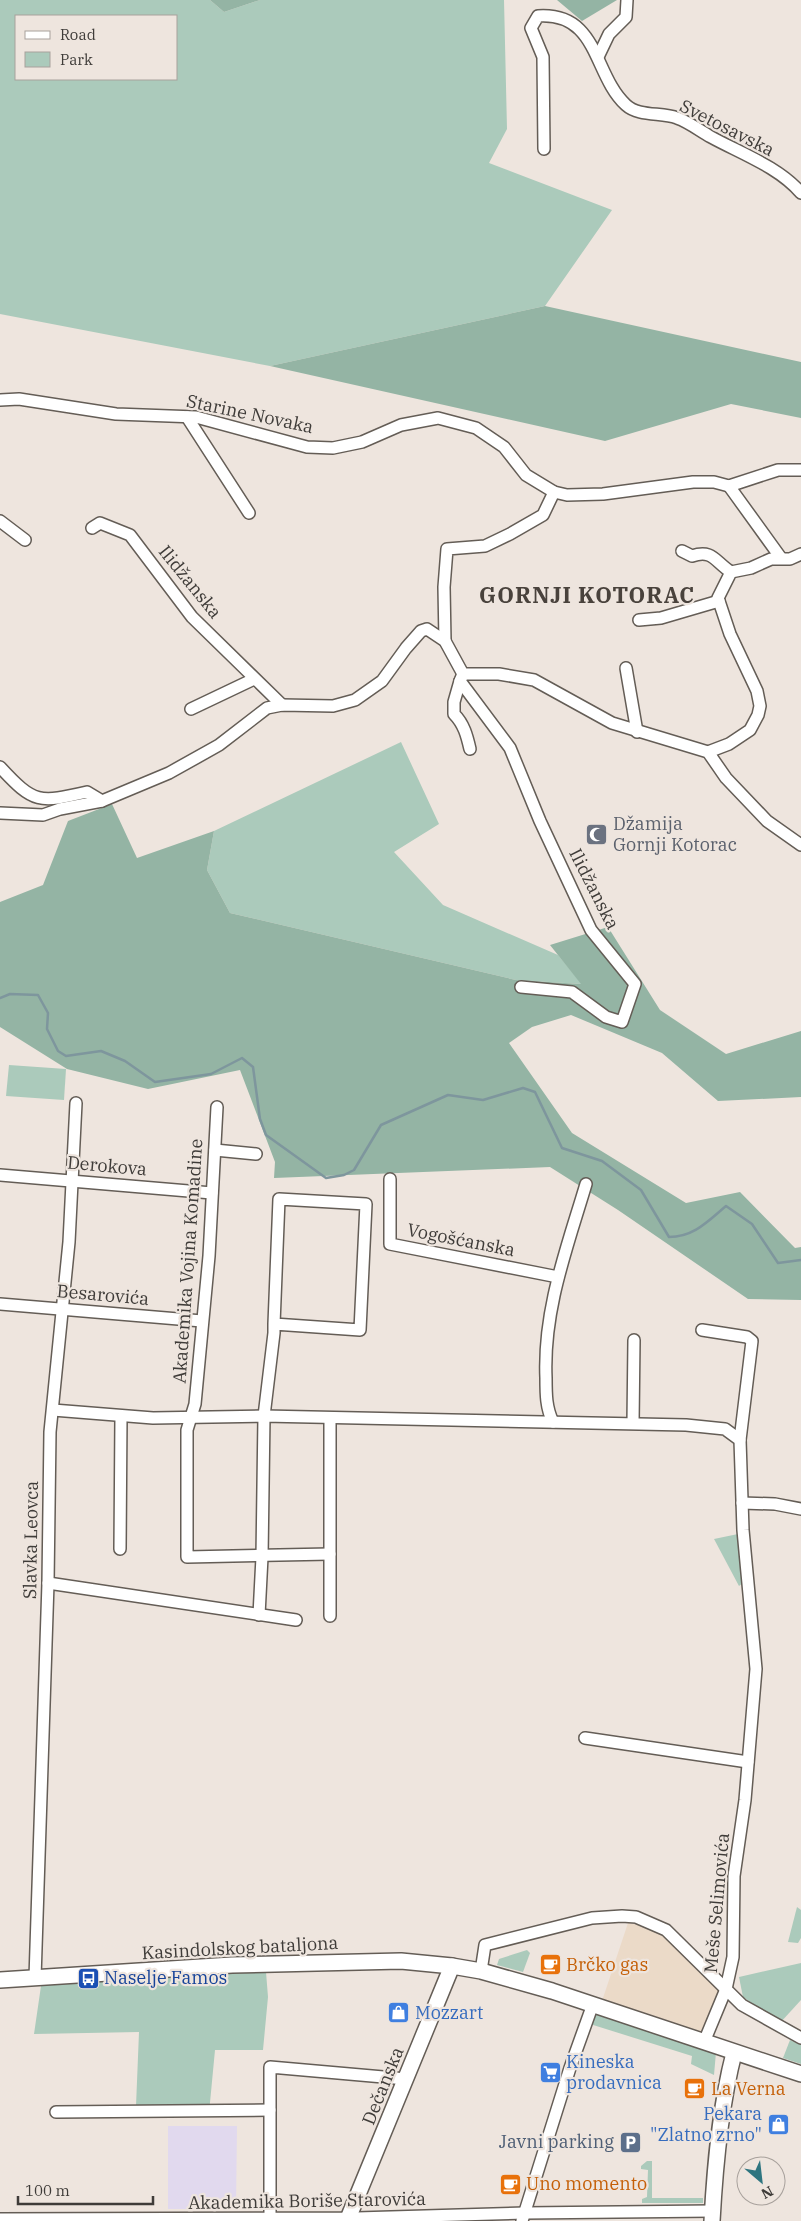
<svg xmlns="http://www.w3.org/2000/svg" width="801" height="2221" viewBox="0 0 801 2221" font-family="'IBM Plex Serif',serif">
<rect width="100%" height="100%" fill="#eee5de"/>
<!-- commercial -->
<path fill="#ebdac8" d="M628,1923l15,3 23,12 55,51 -21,44 -98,-32z"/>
<!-- education -->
<path fill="#e1d9ee" d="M168,2126h69l-1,83h-68z"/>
<!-- green -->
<g fill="#abcabb" fill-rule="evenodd">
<path d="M0,0h210l14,12 36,-12h244l3,129 -18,34 123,47 -67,96 -275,60 -270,-52zM16,16h160v63h-160z"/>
<path d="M401,742l38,82 -45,28 49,53 115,50 24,29 -66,-4 -286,-67 -23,-43 7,-39z"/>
<path d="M9,1065l57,4 -2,31 -58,-4z"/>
<path d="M738,1534l6,48 -5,4 -25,-47z"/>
<path d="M797,1907l4,3v28l-3,5 -10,-1z"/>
<path d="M527,1950l3,3 -7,19 -26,-7 2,-6z"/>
<path d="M801,1963v37l-21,23 -37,-26 -4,-20z"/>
<path d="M266,1972l2,25 -5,53h-48l-6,63 -73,-7 3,-74 -105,2 7,-48 79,-8z"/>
<path d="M596,2014h11l109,38 -2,23 -23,-11 1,-8 -102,-32z"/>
<path d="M790,2040l11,5v19l-18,-6z"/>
<path d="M647,2161h5v37h51v5h-61v-4l5,-2 1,-27 -7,-1v-3z"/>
</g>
<!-- forest -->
<g fill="#94b4a4">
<path d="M210,0h50l-36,12z"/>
<path d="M557,0h60l-35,21z"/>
<path d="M545,306l256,56v56l-70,-14 -126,37 -335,-75z"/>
<path d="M112,804l25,54 77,-27 -7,39 23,43 286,67 65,4 -31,-39 58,-18 52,83 66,44 75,-23v66l-83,4 -56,-48 -91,-38 -39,12 -23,16 63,90 114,70 54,-11 55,56 6,-1v53l-53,-1 -130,-89 -68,-43 -276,11 1,-16 -35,-92 -92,19 -81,-20 -67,-42v-125l43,-17 25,-64z"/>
</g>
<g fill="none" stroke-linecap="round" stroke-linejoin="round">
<!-- stream -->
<path stroke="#7e969d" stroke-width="2.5" d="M0,998l10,-4 28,1 10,18 -1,16 11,22 8,5 35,-5 24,10 30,21 56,-8 31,-16 11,9 7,52 6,16 60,43 18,-3 10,-5 27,-45 67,-30 35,5 40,-12 12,4 27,56 40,13 39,29 28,47c25,0 39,-16 57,-31l26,18 26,39 23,-3"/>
<defs>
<g id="street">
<path d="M598,57l11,-23 17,-17 1,-17"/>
<path d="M544,149l-1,-92 -12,-29 7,-12c61,-4 55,59 88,89 13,12 36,7 51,13 12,4 23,13 34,19 29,16 68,30 90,56"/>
<path d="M0,400l19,-1 97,15 80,3 111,30 26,1 29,-6 39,-17 37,-7 38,10 28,19 22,28 28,17 13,3 36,-1 90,-12h21l15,4 49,-16h23"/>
<path d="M187,417l62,96"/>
<path d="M729,486l52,72"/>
<path d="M0,521l25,19"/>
<path d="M92,528l8,-5 30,12 62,82 90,88"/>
<path d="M682,551l10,5c21,-7 23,6 39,16"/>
<path d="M639,620l22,-2 58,-17"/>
<path d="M445,641l-1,-54 3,-38 38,-3 25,-12 33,-19 11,-23"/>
<path d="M626,668l11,64"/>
<path d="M463,674l-3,7 50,67 30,73 51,109 44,54 -13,38 -16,-5 -34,-25 -51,-5"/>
<path d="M460,681l-6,21v12c10,10 13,22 16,35"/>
<path d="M191,709l63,-30"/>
<path d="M708,752l21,-8 21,-14 8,-15 2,-9 -3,-15 -27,-57 -12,-36 13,-26 20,-4 20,-9h19l11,-5"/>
<path d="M0,767c34,37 39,36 87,25l15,9"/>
<path d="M0,813l43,2 17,-6 42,-8 67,-28 50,-28 48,-37 15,-3 51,1 22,-6 27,-19 24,-33 15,-17 6,-2 18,12 18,33h36l35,6 78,43 96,29 18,26 41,43 34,24"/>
<path d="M217,1107l-8,149 -14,148 -8,26v127l143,-3"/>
<path d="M215,1150l41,4"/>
<path d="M0,1175l212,18"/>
<path d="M390,1179v65l168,33"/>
<path d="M0,1304l202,17"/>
<path d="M702,1330l45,7 5,4 -12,99"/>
<path d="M53,1410l100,8 111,-2 422,9 39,4 15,11 3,90 13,139 -11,131 -11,76 -1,81 -7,32 -22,53"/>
<path d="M553,1422c-7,-14 -7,-28 -7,-44 -3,-68 21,-130 40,-194"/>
<path d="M633,1423l1,-83"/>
<path d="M742,1503l33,1 26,5"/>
<path d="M120,1549l1,-133"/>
<path d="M48,1583l248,37"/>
<path d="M259,1615l3,-58 2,-141 10,-83v-9l5,-125 87,5 -6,126 -86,-6"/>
<path d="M330,1616v-198"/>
<path d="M585,1738l163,24"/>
<path d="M481,1971l4,-26 107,-27 30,-2 14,1 30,13 76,75 59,33"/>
<path d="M35,1978l13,-395 2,-151 19,-190 7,-139"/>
<path d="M56,2112l214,-2"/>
<path d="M0,2219l357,-1 168,-5 187,-2"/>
<path d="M270,2219v-152l136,12"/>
<path d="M522,2221l48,-153 23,-64"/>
</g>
<g id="secondary">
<path d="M0,1980l232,-15 169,-4 51,5 29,5 71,20 249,83"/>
<path d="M347,2221l105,-255"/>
<path d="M712,2221c3,-56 8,-114 22,-168"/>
</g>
</defs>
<!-- street casing -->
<use href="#street" stroke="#645d56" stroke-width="14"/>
<!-- secondary casing -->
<use href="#secondary" stroke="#645d56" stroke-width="18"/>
<!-- street -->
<use href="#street" stroke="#fff" stroke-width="11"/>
<!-- secondary -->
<use href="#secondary" stroke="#fff" stroke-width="15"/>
</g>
<!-- icons -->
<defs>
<symbol id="mosque-square" viewBox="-11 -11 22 22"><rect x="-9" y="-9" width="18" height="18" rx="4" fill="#6b7280" stroke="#eee5de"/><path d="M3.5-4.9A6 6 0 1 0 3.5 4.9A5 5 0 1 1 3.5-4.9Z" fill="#fff"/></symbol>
<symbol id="cafe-square" viewBox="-11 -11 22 22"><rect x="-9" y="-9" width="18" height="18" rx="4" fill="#e8710a" stroke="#eee5de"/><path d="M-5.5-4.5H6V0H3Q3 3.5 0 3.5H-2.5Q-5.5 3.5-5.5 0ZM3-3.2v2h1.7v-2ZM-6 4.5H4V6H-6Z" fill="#fff"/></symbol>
<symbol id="bus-square" viewBox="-11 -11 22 22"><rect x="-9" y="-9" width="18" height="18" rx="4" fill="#1a4fb4" stroke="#eee5de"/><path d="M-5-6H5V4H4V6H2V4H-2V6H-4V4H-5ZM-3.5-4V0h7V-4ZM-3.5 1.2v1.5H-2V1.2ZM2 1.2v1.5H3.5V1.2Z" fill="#fff"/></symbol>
<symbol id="shop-square" viewBox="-11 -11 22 22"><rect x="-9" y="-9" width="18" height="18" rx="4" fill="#3f7fe0" stroke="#eee5de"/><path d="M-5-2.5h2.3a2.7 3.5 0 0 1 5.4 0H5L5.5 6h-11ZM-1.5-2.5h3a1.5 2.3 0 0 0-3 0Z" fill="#fff"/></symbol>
<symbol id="supermarket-square" viewBox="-11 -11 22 22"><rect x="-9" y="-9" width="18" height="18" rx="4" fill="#3f7fe0" stroke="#eee5de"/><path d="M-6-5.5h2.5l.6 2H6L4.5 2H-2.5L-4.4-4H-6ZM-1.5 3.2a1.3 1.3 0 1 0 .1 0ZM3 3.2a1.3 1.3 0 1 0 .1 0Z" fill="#fff"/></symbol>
<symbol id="parking-square" viewBox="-11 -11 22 22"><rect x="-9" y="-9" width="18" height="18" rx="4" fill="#5c6f8a" stroke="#eee5de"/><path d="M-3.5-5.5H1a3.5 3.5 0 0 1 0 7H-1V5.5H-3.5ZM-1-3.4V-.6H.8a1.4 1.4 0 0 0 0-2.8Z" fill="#fff"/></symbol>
</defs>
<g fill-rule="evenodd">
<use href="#mosque-square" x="584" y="822" width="25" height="25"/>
<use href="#cafe-square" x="538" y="1952" width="25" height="25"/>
<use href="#bus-square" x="76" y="1966" width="25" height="25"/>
<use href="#shop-square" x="386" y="2000" width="25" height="25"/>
<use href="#supermarket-square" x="538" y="2060" width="25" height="25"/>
<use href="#cafe-square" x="682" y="2076" width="25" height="25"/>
<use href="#shop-square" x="766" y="2112" width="25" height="25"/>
<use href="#parking-square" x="618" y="2130" width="25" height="25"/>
<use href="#cafe-square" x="498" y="2172" width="25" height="25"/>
</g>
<g text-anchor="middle" stroke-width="4.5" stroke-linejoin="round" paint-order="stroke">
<!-- street labels -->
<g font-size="18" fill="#3f3c39" stroke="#eee5de">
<text transform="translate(727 128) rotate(27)" y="6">Svetosavska</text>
<text transform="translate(250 414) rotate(12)" y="6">Starine Novaka</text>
<text transform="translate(190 582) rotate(51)" y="6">Ilidžanska</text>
<text transform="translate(594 889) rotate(63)" y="6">Ilidžanska</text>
<text transform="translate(107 1166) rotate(5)" y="6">Derokova</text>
<text transform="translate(461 1240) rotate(11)" y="6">Vogošćanska</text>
<text transform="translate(188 1261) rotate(-86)" y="6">Akademika Vojina Komadine</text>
<text transform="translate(103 1295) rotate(5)" y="6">Besarovića</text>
<text transform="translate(31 1540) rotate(-89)" y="6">Slavka Leovca</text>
<text transform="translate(717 1903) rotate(-85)" y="6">Meše Selimovića</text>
<text transform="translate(240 1948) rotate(-3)" y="6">Kasindolskog bataljona</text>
<text transform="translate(383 2086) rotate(-68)" y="6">Dečanska</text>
<text transform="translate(307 2201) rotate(-1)" y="6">Akademika Boriše Starovića</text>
</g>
<!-- worship labels -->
<g font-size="18" fill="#5b616d" stroke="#eee5de" text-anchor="start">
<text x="613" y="830">Džamija<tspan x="613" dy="21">Gornji Kotorac</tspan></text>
</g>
<!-- food labels -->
<g font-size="18" fill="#c56008" stroke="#eee5de" text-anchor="start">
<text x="566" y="1971">Brčko gas</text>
<text x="711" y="2095">La Verna</text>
<text x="526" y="2190">Uno momento</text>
</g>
<!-- transit labels -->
<g font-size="18" fill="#164399" stroke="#eee5de" text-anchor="start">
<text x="104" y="1984">Naselje Famos</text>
</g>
<!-- shop labels -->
<g font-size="18" fill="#366cbe" stroke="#eee5de" text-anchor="start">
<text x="415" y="2019">Mozzart</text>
<text x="566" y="2068">Kineska<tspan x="566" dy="21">prodavnica</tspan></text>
<text x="762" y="2120" text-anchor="end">Pekara<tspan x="762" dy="21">"Zlatno zrno"</tspan></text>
</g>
<!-- service labels -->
<g font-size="18" fill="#4e5e75" stroke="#eee5de" text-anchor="end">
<text x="614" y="2148">Javni parking</text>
</g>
<!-- district labels -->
<g font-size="22" font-weight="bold" letter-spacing="1" fill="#49423c" stroke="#eee5de">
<text x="587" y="603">GORNJI KOTORAC</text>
</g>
</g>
<!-- legend -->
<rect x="15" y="15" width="162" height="65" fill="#eee5de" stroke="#a8a19c"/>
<rect x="25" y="31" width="25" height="8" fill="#ffffff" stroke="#a8a19c"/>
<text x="60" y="40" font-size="15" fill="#3f3c39">Road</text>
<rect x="25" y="52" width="25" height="15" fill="#abcabb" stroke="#a8a19c"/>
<text x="60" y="65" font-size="15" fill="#3f3c39">Park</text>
<!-- north arrow -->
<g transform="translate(761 2181) rotate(152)"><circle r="24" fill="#eee5de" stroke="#a8a19c"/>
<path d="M0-4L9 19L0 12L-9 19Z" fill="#2e7580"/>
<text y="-8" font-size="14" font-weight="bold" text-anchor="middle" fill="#3f3c39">N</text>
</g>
<!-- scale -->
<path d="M18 2196v8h135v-8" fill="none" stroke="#3f3c39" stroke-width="2.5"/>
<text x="25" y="2196" font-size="15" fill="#3f3c39" stroke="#eee5de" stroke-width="4" paint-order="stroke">100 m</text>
</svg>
